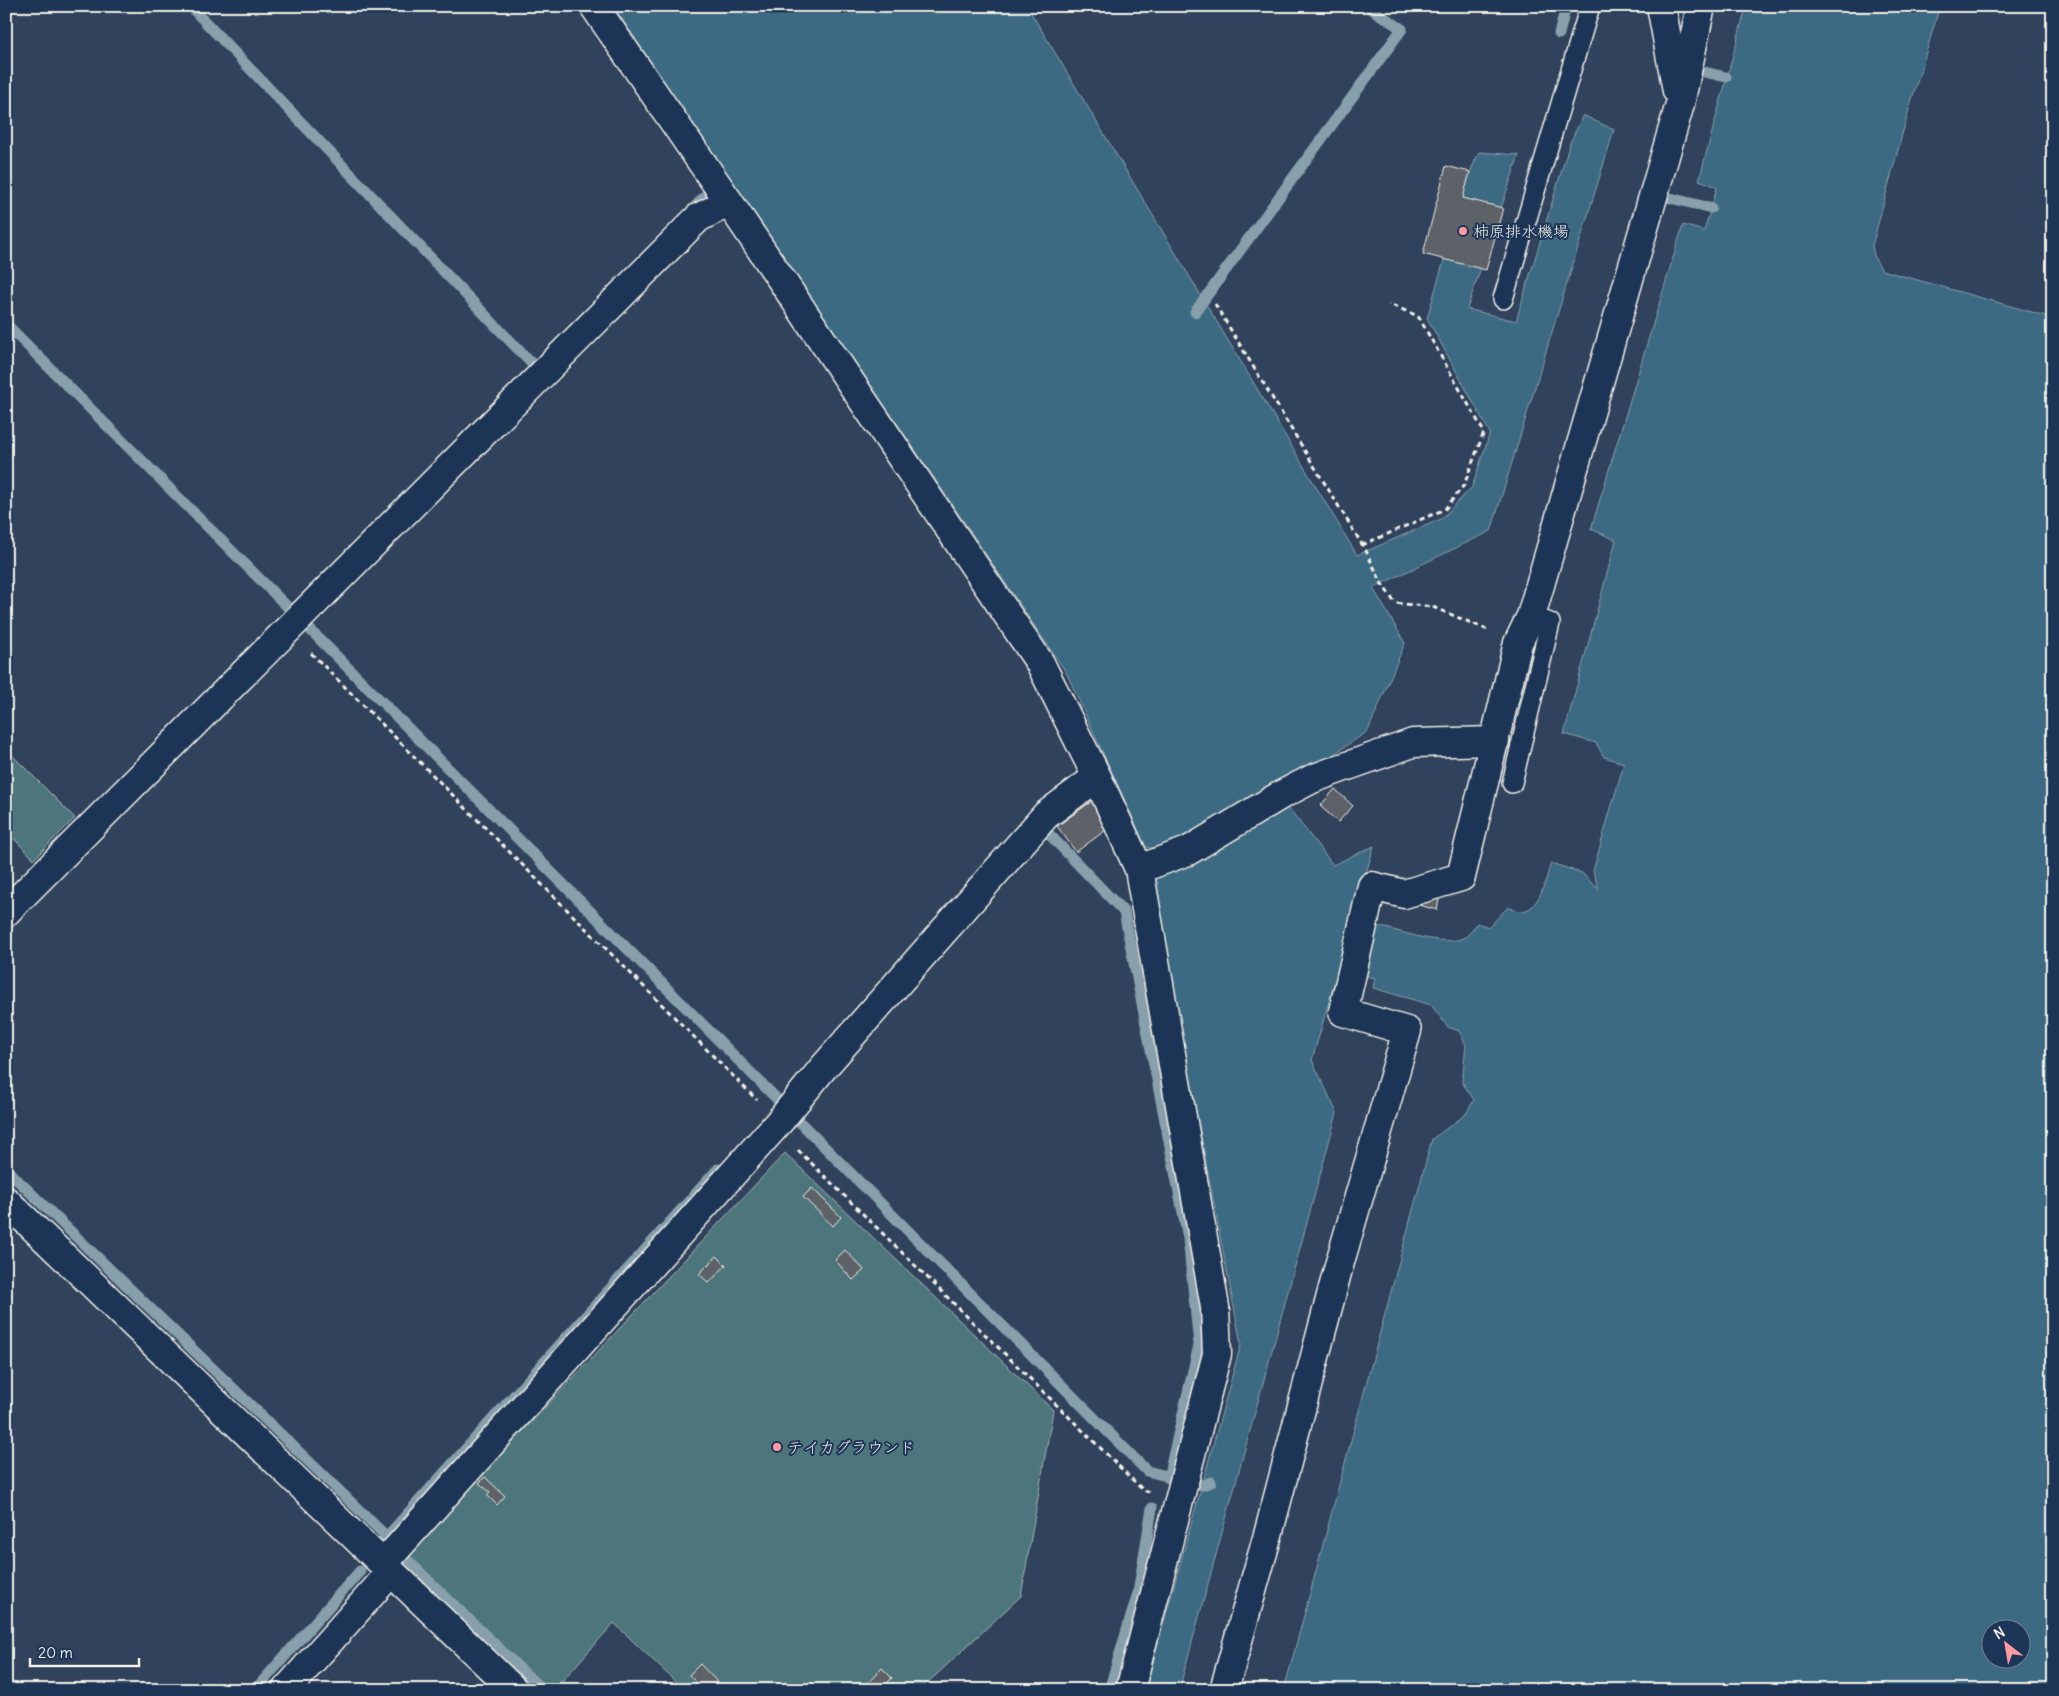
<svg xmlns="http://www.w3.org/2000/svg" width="2059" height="1696" viewBox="0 0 2059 1696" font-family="Delius,'Klee One',sans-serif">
<rect width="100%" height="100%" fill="#30425c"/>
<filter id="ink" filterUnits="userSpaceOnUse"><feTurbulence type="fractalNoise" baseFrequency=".02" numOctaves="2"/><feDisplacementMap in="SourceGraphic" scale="10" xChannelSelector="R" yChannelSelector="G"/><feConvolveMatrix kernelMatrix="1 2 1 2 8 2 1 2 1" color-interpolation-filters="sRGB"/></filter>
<g filter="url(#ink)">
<!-- green -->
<g fill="#4d767b" stroke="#a0b4b2">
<path d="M6,749l69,69 -41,41 -28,-28z"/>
<path d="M785,1153l268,257 -32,186 -101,94h-236l-70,-67 -60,67h-10l-138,-135z"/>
</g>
<!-- water -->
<g fill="#3e6a83" stroke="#87a0ab" fill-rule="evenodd">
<path d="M613,6h414l330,549 84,-36 31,-32 18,-54 -63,-115 43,-146 9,-20 40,3 -52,154 49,12 54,-178 13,-28 31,15 -123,401 -118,57 32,55 -37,88 -50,34 -44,24 59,76 41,-19 -62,214 25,53 -158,577h-34l96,-346 -90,-465 13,-28 -18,-4 -80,-175z"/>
<path d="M1744,6h196l-31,103 -37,137 3,13 7,11 171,48v1372h-769l148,-551 33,-24 9,-15 -12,-18 4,-37 -7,-14 -11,-4 -17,-22 -58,-17 2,-10 -11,-2 14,-50c21,5 58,18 79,14 10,-2 15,-9 20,-17l12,4 19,-20c3,1 8,4 12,4 20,1 26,-34 31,-48l31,10 17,17 -6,-19 31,-108 -20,-6 -8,-14 -32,-9 52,-194 -25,-11 92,-304 21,6 13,-44 -18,-7 45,-165zM1992,1628h30v30h-30z"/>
</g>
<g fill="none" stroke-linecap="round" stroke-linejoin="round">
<!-- stream -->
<g stroke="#87a0ab" stroke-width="11">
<path d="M190,6l345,361"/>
<path d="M1559,34l7,-28"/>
<path d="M1700,71l26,6"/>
<path d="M1666,197l45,11"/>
<path d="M691,211l16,-17"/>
<path d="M1195,312l207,-283 -35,-23"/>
<path d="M6,324l1141,1147 55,14 9,-3"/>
<path d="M1046,831l78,81 64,326 11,107 -31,133"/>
<path d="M6,1169l381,368 1,4"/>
<path d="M383,1541l335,-372"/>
<path d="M403,1556l139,134"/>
<path d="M255,1690l105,-119"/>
<path d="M1109,1690l29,-97 14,-85"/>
</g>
</g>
<!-- building -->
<g fill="#5d6268" stroke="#f4f1e8">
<path d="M1446,166l24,6 -7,26 40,10 -17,62 -63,-16z"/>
<path d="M1335,789l18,17 -15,16 -18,-16z"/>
<path d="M1092,801l18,26 -34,25 -19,-26z"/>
<path d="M1422,890l18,4 -3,16 -18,-5z"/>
<path d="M812,1188l29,29 -8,9 -30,-29z"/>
<path d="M845,1250l19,20 -11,10 -18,-20z"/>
<path d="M717,1256l9,9 -17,18 -10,-9z"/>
<path d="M485,1477l20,19 -8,9 -10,-10 3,-3 -11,-9z"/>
<path d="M700,1664l20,21 -5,5h-11l-15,-15z"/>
<path d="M882,1668l10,10 -12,12h-19z"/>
</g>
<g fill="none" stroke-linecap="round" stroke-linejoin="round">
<defs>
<g id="service">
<path d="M1503,299l87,-293"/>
<path d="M1512,783l38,-160 -19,-7"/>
</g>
<g id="minor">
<path d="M594,6l135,196 311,461 57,114 42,92 76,438 2,47 -87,336"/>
<path d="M1661,6l16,85"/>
<path d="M1139,869l49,-18 93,-56 31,-16 27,-10 74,-26 82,-2"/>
<path d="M6,912l692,-694 31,-16"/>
<path d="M6,1201l508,489"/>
<path d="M383,1564l396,-442 44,-54 223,-253 51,-38"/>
<path d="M286,1690l105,-118"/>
<path d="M1224,1690l45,-159 69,-262 69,-238 -64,-19 29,-126 32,8 57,-17 57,-234 13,-27 149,-512 21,-98"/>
</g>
</defs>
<!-- service casing -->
<use href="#service" stroke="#f4f1e8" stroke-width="22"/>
<!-- minor casing -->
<use href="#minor" stroke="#f4f1e8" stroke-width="31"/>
<!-- path -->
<g stroke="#f4f1e8" stroke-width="3" stroke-dasharray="5 4" stroke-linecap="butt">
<path d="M1215,304l151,247 16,33 13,19 38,4 55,23"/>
<path d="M1362,545l83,-36 19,-24 20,-53 -66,-116 -29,-12"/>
<path d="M311,653l446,447"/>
<path d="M798,1150l345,340 6,2"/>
</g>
<!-- service -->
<use href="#service" stroke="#1d3557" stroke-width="19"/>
<!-- minor -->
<use href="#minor" stroke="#1d3557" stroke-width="28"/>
</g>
</g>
<!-- markers -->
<g fill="#ff9aa2" stroke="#1d3557" stroke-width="2">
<circle cx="1463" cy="231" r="5"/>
<circle cx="777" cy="1447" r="5"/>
</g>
<g text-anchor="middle" stroke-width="4" stroke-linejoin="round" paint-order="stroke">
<!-- poi labels -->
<g font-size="16" fill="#f4f1e8" stroke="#1d3557" text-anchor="start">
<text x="1473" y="237">柿原排水機場</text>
<text x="787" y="1453">テイカグラウンド</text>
</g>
</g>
<!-- margin -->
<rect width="2059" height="1696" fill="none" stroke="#1d3557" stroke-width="25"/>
<rect x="12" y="12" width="2034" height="1671" fill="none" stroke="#f4f1e8" stroke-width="2" filter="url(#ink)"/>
<!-- north arrow -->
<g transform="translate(2006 1644) rotate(329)"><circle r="24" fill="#1d3557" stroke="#738091"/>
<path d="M0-4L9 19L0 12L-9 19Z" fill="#ff9aa2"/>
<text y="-8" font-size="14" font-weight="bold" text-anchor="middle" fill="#f4f1e8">N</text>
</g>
<!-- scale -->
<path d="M30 1658v8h109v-8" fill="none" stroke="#f4f1e8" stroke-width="2.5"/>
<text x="38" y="1658" font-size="15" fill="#f4f1e8" stroke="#1d3557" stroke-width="4" paint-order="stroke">20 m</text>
</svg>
